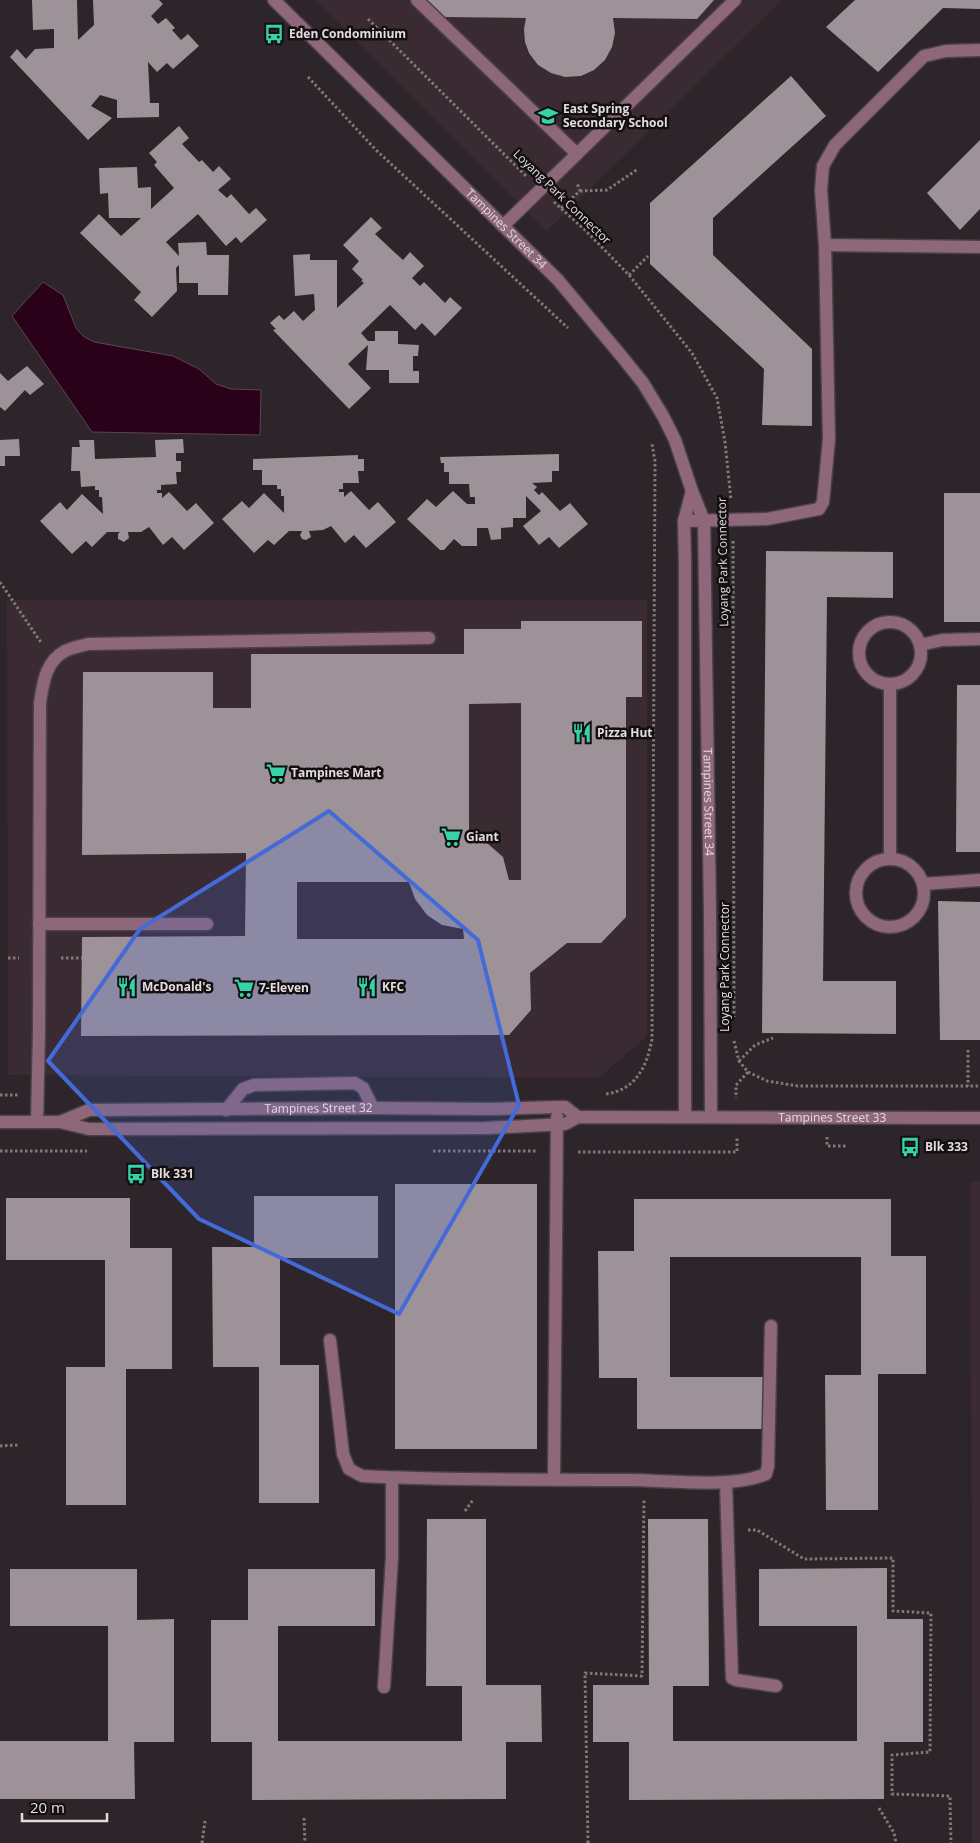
<svg xmlns="http://www.w3.org/2000/svg" width="980" height="1843" viewBox="0 0 980 1843" font-family="'Open Sans',sans-serif">
<rect width="100%" height="100%" fill="#2d2529"/>
<!-- built -->
<g fill="#3a2b32">
<path d="M315,0h467l-235,231z"/>
<path d="M7,600h640v436l-48,42 -591,-3z"/>
<path d="M971,1181h9v662h-8z"/>
</g>
<!-- water -->
<path fill="#290119" stroke="#604354" d="M43,282l20,13 13,33 7,8 11,6 79,14 26,13 17,15 15,5 30,1 -1,45 -168,-3 -80,-116z"/>
<!-- building -->
<g fill="#9d9297" fill-rule="evenodd">
<path d="M32,0h45l1,40 16,-15 -1,-25h66l4,4 -12,12 7,8 8,-6 9,10 -3,2 9,10 7,-6 11,12 -26,23 -6,-6 -10,9 -9,-10 2,41h9v14l-42,1v-18l-17,-5 -9,11 21,12 -24,22 -78,-83 7,-8 9,10 9,-10 19,-1v-19l-21,1z"/>
<path d="M426,0h288l-17,19 -84,-1 2,15 -3,14 -7,13 -11,10 -13,6 -16,1 -14,-4 -13,-8 -9,-12 -4,-11 -1,-13 2,-11 -84,-1z"/>
<path d="M855,0h125v9l-37,-1 -65,64 -52,-45z"/>
<path d="M791,76l35,40 -113,102v37l99,94v77l-50,-1 2,-56 -114,-105v-61z"/>
<path d="M179,126l10,12 -7,6 17,18 3,-2 11,12 6,-6 12,13 -13,11 9,8 4,-4 18,20 7,-6 11,12 -26,23 -5,-6 -10,9 -28,-32 -32,28 13,14 -1,-13 28,-1 1,13h22l-1,40h-30v-12h-19v-18l-3,3 1,23 -25,26 -18,-17 7,-8 -61,-59 19,-19 22,22 20,-18h-32l-1,-25 -8,1 -1,-26 38,-1 1,21 13,-1v22l23,-21 -20,-23 3,-3 -8,-9z"/>
<path d="M980,140v69l-20,21 -33,-37z"/>
<path d="M371,217l11,11 -7,6 17,16 11,10 7,-8 14,14 -12,12 8,8 4,-4 21,21 5,-6 12,11 -27,28 -13,-13 -7,7 -25,-25 -29,28 7,8h7v-10h23v13l21,1 -1,11h-5v15h6v12h-30v-13h-23l2,-25 -20,19 23,24 -22,21 -76,-79 3,-1 -6,-6 9,-8 5,5 10,-9 9,10 12,-11 -1,-16 -19,2 -2,-41 17,-1v6h27v48l27,-25 -3,-2 2,-1 -11,-11 7,-8 -16,-16z"/>
<path d="M27,366l17,18 -14,11 -5,-5 -20,21 -5,-4v-34l8,8z"/>
<path d="M19,439l1,17h-15v10h-5v-26z"/>
<path d="M183,439l1,14h-8v8h5v11h-5l1,12 -16,1v5h-4v3h5v5l7,-6 18,19 9,-8 18,20 -30,27 -12,-13 -9,8 -14,-18 -8,5h-13l1,6 -5,4 -6,-3v-5l2,-2h-13l-15,15 -6,-6 -14,13 -32,-33 20,-19 7,8 15,-16 21,20 -1,-17h-3v-7h-4v-4l-14,1 -1,-16h-9l1,-24h8l-1,-7h15l1,19 61,-2 -1,-17z"/>
<path d="M559,454v17h-7v11l-20,1 5,4 -3,3 5,5 3,-3 18,19 10,-8 18,21 -29,24 -10,-11 -10,8 -16,-19 18,-15 -15,-15v22h-13v9l-12,1v11l-10,1 -3,-12h-11v18h-15l-8,-7 -10,11h-4l-33,-31 20,-20 9,8 17,-16 14,13h8v-7h-5l-1,-13h-20v-12h-5v-9h-3l-1,-6z"/>
<path d="M358,455v4h6v12h-6l1,12h-16v6h-4v3h5v5l7,-6 18,19 9,-8 18,20 -30,26 -12,-13 -9,8 -14,-17 -8,4 -14,1 2,6 -5,3 -4,-1 -2,-4 2,-4h-13l-15,14 -6,-5 -14,13 -32,-34 20,-18 7,7 15,-15 20,20v-17h-3v-7h-4v-4h-15v-15h-9v-11z"/>
<rect x="944" y="493" width="36" height="129"/>
<path d="M766,551l127,1v46l-66,-1 -4,384h73v53l-134,-1z"/>
<path d="M521,621h121v76h-16v220l-25,26h-34l-37,30 1,37 -22,25 -428,1 1,-99 163,-1 1,-83 -164,2 1,-183h130v36h38v-54h213v-25h57zM521,703v177h-12l-6,-23 -16,-14 -18,-4v-135zM297,882h112l6,17 12,16 15,10 21,4 1,10h-167z"/>
<path d="M957,685h23v167h-24z"/>
<path d="M938,901l42,1v138h-40z"/>
<rect x="395" y="1184" width="142" height="265"/>
<path d="M254,1196h124v62h-98v107h39v138h-60v-136h-46l-1,-120h42z"/>
<path d="M6,1198h124v50h42v121h-46v136h-60v-138h39v-107h-99z"/>
<path d="M634,1199h257v57h35v118h-48v136h-52l-1,-135h36v-118h-191v120h95v52h-128v-51h-38l-1,-127h36z"/>
<path d="M427,1519h59v166h55l1,57h-36v57l-254,1v-58h-41v-122h37v-51h127v57h-97v115h184v-55h-36z"/>
<path d="M648,1519h60l1,167h-36v55h184v-115h-98v-57l128,-1v51h36v123h-39v57l-255,1v-58h-36v-57h56z"/>
<path d="M10,1569h127v51l37,-1v123h-40l1,57h-135v-58h108v-115h-98z"/>
</g>
<g fill="none" stroke-linecap="round" stroke-linejoin="round">
<defs>
<g id="minor">
<path id="s1" d="M274,0l284,280 65,78 20,25 20,33 12,24 17,51 12,30 6,391 1,204"/>
<path d="M417,0l160,154"/>
<path d="M503,226l232,-226"/>
<path d="M825,245l155,2"/>
<path d="M684,521l83,-2 52,-10 4,-7 6,-63 -4,-194 -4,-55 2,-24 12,-21 89,-89 22,-5 34,-1"/>
<circle cx="890" cy="653" r="31"/>
<path d="M920,645l22,-5 38,-1"/>
<path d="M890,684v175"/>
<circle cx="890" cy="893" r="34"/>
<path d="M923,884l57,-4"/>
<path d="M39,924h168"/>
<path d="M226,1110l17,-21 11,-4 101,-2 8,5 10,20"/>
<path d="M685,1117v-556l-1,-40 8,-30"/>
<path id="s2" d="M0,1122h60l29,7 397,-1 79,-4 13,-7 402,1"/>
<path d="M37,1122l2,-91 1,-328c3,-19 5,-41 25,-52 7,-3 16,-5 23,-7l341,-6"/>
<path id="s3" d="M60,1122l29,-12 284,-2 117,1 67,-2h8l13,10"/>
<path d="M330,1340l13,114 6,15 13,7c89,5 178,3 267,4 39,0 102,9 137,-6l2,-8 3,-140"/>
<path d="M554,1479l3,-362"/>
<path d="M726,1482l6,196 4,2 40,6"/>
<path d="M384,1687l8,-130v-79"/>
</g>
</defs>
<!-- minor casing -->
<use href="#minor" stroke="#4a4246" stroke-width="15"/>
<!-- path -->
<g stroke="#80797c" stroke-width="3" stroke-dasharray="2.5 2.5" stroke-linecap="butt">
<path d="M368,19l158,157"/>
<path d="M308,77l68,73 192,178"/>
<path d="M580,191l27,-1 31,-21"/>
<path d="M554,202l31,28 44,45 63,78 25,45 8,44 6,58"/>
<path d="M561,208l19,-17 -3,-8"/>
<path d="M629,275l19,-19"/>
<path d="M733,541l1,476"/>
<path d="M0,582l42,62"/>
<path d="M8,958h11"/>
<path d="M61,958h21"/>
<path d="M734,1041l5,20 9,11 -12,13v13"/>
<path d="M968,1050v36"/>
<path d="M739,1061l16,-16 18,-7"/>
<path d="M748,1072l19,9 31,5h182"/>
<path d="M606,1094c30,-4 41,-28 46,-55l3,-578 -3,-17"/>
<path d="M0,1095h18"/>
<path d="M827,1137v9h21"/>
<path d="M0,1151h87"/>
<path d="M433,1151h104"/>
<path d="M578,1152h159v-15"/>
<path d="M0,1446l18,-1"/>
<path d="M465,1511l8,-11"/>
<path d="M748,1530h9l47,29 89,-1v53l38,2 -1,139 -38,3v39l58,2 1,47"/>
<path d="M879,1808l15,25 2,10"/>
<path d="M304,1818l1,25"/>
<path d="M202,1843l3,-22"/>
<path d="M588,1843l-3,-170 57,3 2,-176"/>
</g>
<!-- minor -->
<use href="#minor" stroke="#8f677a" stroke-width="12"/>
</g>
<!-- marked area -->
<path fill="#446ad9" fill-opacity="0.2" stroke="#446ad9" stroke-width="4" stroke-linejoin="round" d="M329,811l149,129 41,165 -120,209 -200,-95 -151,-158 92,-132z"/>
<!-- icons -->
<defs>
<symbol id="bus-bare" viewBox="-9 -9 18 18"><path d="M-5-6H5V4H4V6H2V4H-2V6H-4V4H-5ZM-3.5-4V0h7V-4ZM-3.5 1.2v1.5H-2V1.2ZM2 1.2v1.5H3.5V1.2Z" fill="#34d4a8" stroke="#130f11" stroke-width="2.5" paint-order="stroke"/></symbol>
<symbol id="school-bare" viewBox="-9 -9 18 18"><path d="M0-5L7-2L0 1L-7-2ZM-4 1L0 2.5L4 1V4Q0 6-4 4Z" fill="#34d4a8" stroke="#130f11" stroke-width="2.5" paint-order="stroke"/></symbol>
<symbol id="restaurant-bare" viewBox="-9 -9 18 18"><path d="M-5-6h1v4h1v-4h1v4h1v-4h1v5L-1.5 .5V6h-2V.5L-5-1ZM5-6V6H3V1.5H1.5Q1.5-4 5-6Z" fill="#34d4a8" stroke="#130f11" stroke-width="2.5" paint-order="stroke"/></symbol>
<symbol id="supermarket-bare" viewBox="-9 -9 18 18"><path d="M-6-5.5h2.5l.6 2H6L4.5 2H-2.5L-4.4-4H-6ZM-1.5 3.2a1.3 1.3 0 1 0 .1 0ZM3 3.2a1.3 1.3 0 1 0 .1 0Z" fill="#34d4a8" stroke="#130f11" stroke-width="2.5" paint-order="stroke"/></symbol>
</defs>
<g fill-rule="evenodd">
<use href="#bus-bare" x="260" y="20" width="28" height="28"/>
<use href="#school-bare" x="534" y="102" width="28" height="28"/>
<use href="#restaurant-bare" x="568" y="719" width="28" height="28"/>
<use href="#supermarket-bare" x="262" y="759" width="28" height="28"/>
<use href="#supermarket-bare" x="437" y="823" width="28" height="28"/>
<use href="#restaurant-bare" x="113" y="973" width="28" height="28"/>
<use href="#restaurant-bare" x="353" y="973" width="28" height="28"/>
<use href="#supermarket-bare" x="230" y="974" width="28" height="28"/>
<use href="#bus-bare" x="896" y="1133" width="28" height="28"/>
<use href="#bus-bare" x="122" y="1160" width="28" height="28"/>
</g>
<g text-anchor="middle" stroke-width="5" stroke-linejoin="round" paint-order="stroke">
<!-- poi labels -->
<g font-size="12" font-weight="bold" fill="#e2dcde" stroke="#130f11" text-anchor="start">
<text x="289" y="38">Eden Condominium</text>
<text x="563" y="113">East Spring<tspan x="563" dy="14">Secondary School</tspan></text>
<text x="597" y="737">Pizza Hut</text>
<text x="291" y="777">Tampines Mart</text>
<text x="466" y="841">Giant</text>
<text x="142" y="991">McDonald's</text>
<text x="382" y="991">KFC</text>
<text x="259" y="992">7-Eleven</text>
<text x="925" y="1151">Blk 333</text>
<text x="151" y="1178">Blk 331</text>
</g>
<!-- street labels -->
<g font-size="12" fill="#e2dcde" stroke="#130f11">
<text transform="translate(562 197) rotate(44)" y="4">Loyang Park Connector</text>
<text dy="4" stroke="none"><textPath href="#s1" startOffset="326">Tampines Street 34</textPath></text>
<text transform="translate(723 562) rotate(-91)" y="4">Loyang Park Connector</text>
<text dy="4" stroke="none"><textPath href="#s1" startOffset="965">Tampines Street 34</textPath></text>
<text transform="translate(725 967) rotate(-90)" y="4">Loyang Park Connector</text>
<text dy="4" stroke="none"><textPath href="#s3" startOffset="261">Tampines Street 32</textPath></text>
<text dy="4" stroke="none"><textPath href="#s2" startOffset="835">Tampines Street 33</textPath></text>
</g>
</g>
<!-- scale -->
<path d="M22 1813v8h85v-8" fill="none" stroke="#e2dcde" stroke-width="2.5"/>
<text x="30" y="1813" font-size="15" fill="#e2dcde" stroke="#130f11" stroke-width="4" paint-order="stroke">20 m</text>
</svg>
